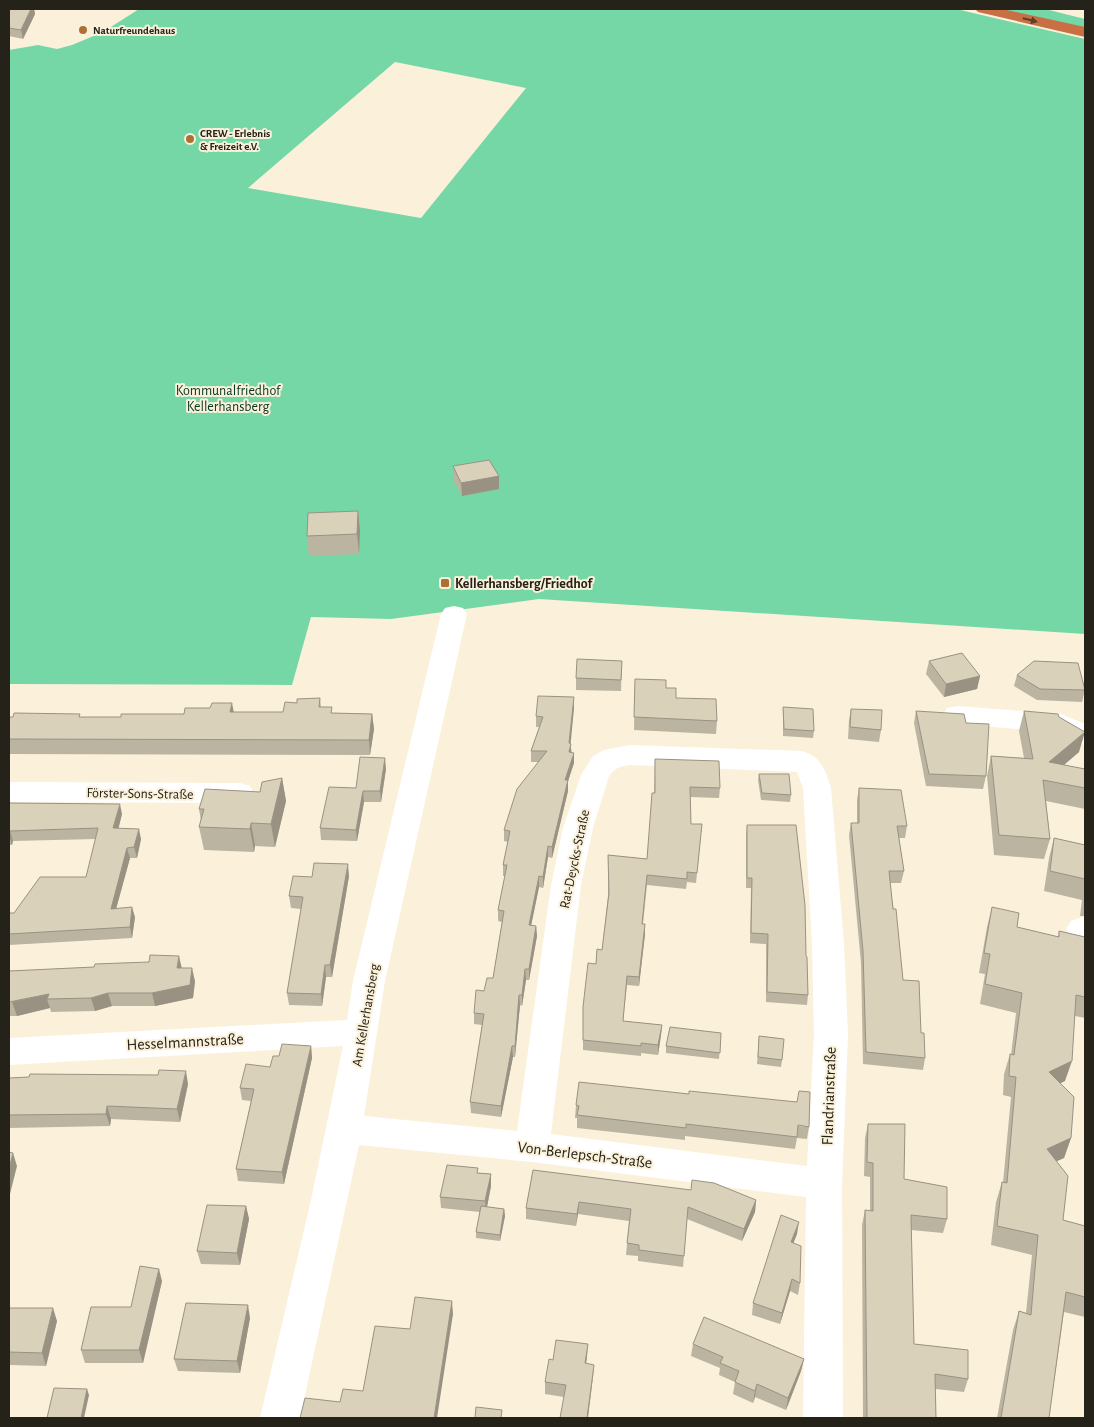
<svg xmlns="http://www.w3.org/2000/svg" width="1094" height="1427" viewBox="0 0 1094 1427" font-family="'Alegreya Sans',sans-serif">
<rect width="100%" height="100%" fill="#fbf1db"/>
<!-- green -->
<g fill="#76d7a6" fill-rule="evenodd">
<path d="M139,9h817l129,30v595l-546,-35 -148,20 -80,-2 -19,68 -283,-1v-634l29,-5 19,4 15,-4 31,-13zM395,62l131,26 -105,130 -173,-30z"/>
<path d="M991,9h54l40,10v11z"/>
</g>
<g fill="none" stroke-linecap="round" stroke-linejoin="round">
<!-- street -->
<g fill="#fff" fill-rule="evenodd">
<path d="M454,606l9,2 4,6 -82,367 -21,135 153,15 34,-246 12,-57 18,-53 12,-19 11,-6 26,-5 172,6c20,6 23,19 29,37l13,156 4,91 -6,149 1,234h-40l3,-221 -274,-35 -173,-17 -59,273h-40l51,-218 32,-154 -334,19v-27l338,-18 6,-39 88,-367 4,-6zM630,765l167,7 6,16 9,156 2,91 -7,131 -256,-32 30,-249 12,-57 16,-52c6,-8 11,-10 21,-11z"/>
<path d="M957,706l104,8 24,10v21l-30,-13 -98,-8 -10,-2 -4,-7 4,-7z"/>
<path d="M9,782l231,1 10,3 4,7 -4,7 -10,3 -231,-1z"/>
<path d="M1082,917l3,1v24l-14,-5 -5,-8 5,-8z"/>
</g>
<!-- highway -->
<path fill="#c96f44" fill-rule="evenodd" d="M975,9h27l83,18v10l-107,-25z"/>
</g>
<!-- wall -->
<g fill="#bbb4a1">
<path d="M9,9h25l1,5 -12,25 -14,-3z"/>
<path d="M453,466l46,23 -37,7 -9,-17z"/>
<path d="M358,511l2,20 -1,23 -50,2 -2,-20z"/>
<path d="M622,661l-1,30 -45,-1v-12z"/>
<path d="M929,661l51,15 -3,13 -33,8 -18,-23z"/>
<path d="M1017,675l68,14 -3,13 -45,-2 -23,-14z"/>
<path d="M635,679l31,9 10,10 41,23 -1,13 -82,-4z"/>
<path d="M320,698l1,9 11,6 40,1 2,15 -4,26 -361,-1v-37h112l113,-5h49l14,-9z"/>
<path d="M783,707l31,24 -1,7 -30,-2z"/>
<path d="M574,708l-4,35 4,20 -6,18v10l-16,67 -4,-1 -5,31 -4,-1 -8,38 5,1 1,10 -8,44h-3l-4,26 -2,-1 -5,52h-2l-12,60 -30,-4 -1,-11 12,-77 -8,-1v-11l10,-22 9,-13 9,-56 -4,-1v-11l7,-34h-2v-11l5,-23 -4,-1v-11l34,-68h-7v-11l8,-24h-3v-11z"/>
<path d="M851,709l30,21 -2,12 -31,-3 1,-19z"/>
<path d="M916,711l50,12 20,53 -3,13 -57,-3 -12,-63z"/>
<path d="M1024,711l35,6 20,35 -15,13 21,4v40l-39,-8 4,38 -6,20 -50,-4 -7,-79 4,-20 33,2 -5,-27z"/>
<path d="M655,759l65,29 -1,10 -29,-1 1,27h11l-6,59 -9,-1 -1,7 -39,-4 -4,39 2,10 -6,52 -12,-1 -4,36 39,4 -1,10 -3,20 -17,-2v3l-58,-6v-43l13,-43 6,-14 6,-54v-41l39,4 7,-66z"/>
<path d="M386,769l-5,33h-17l-7,39 -36,-1 -1,-12 36,-40z"/>
<path d="M759,774l32,21 -1,7 -29,-2 -3,-20z"/>
<path d="M282,778l4,23 -11,46 -20,-1 -1,6 -50,-2 -5,-23 2,-6 -2,-12 61,-17z"/>
<path d="M859,788l48,38 -2,12h-6l5,33 -3,12h-11l13,97 18,53 4,25 -2,12 -60,-6 -2,-101 -12,-128 2,-12h6v-23z"/>
<path d="M9,803l113,11 -4,14 23,11 -4,19h-7l-14,51 19,8 -3,21 -123,7v-32h5l72,-36 10,-38 -83,2 -1,4h-3z"/>
<path d="M747,825l59,131 2,39 -1,10 -41,-3v-58l-16,-1 1,-55h-5v-54z"/>
<path d="M1054,838l31,7v71h-5l2,-16 -38,-9 5,-33z"/>
<path d="M349,876l-17,101h-6l-4,29 -33,-1 -2,-12 14,-84 -10,-1 -2,-12 23,-19z"/>
<path d="M992,907l25,20 41,10 1,-6 26,6v81l-10,-2 -10,65 -5,2 11,55 -7,20 -8,3 7,59 22,6v91l-21,-5 -15,106h-52l16,-88 6,-19 7,2 6,-58 -41,-10 5,-43 6,-20 1,1 8,-86 -8,-2 1,-21 6,-20 1,1 5,-42 -36,-9 5,-30 -6,-1 8,-46z"/>
<path d="M182,968l13,13 -2,17 -38,8h-43l-17,5 -44,1 -1,-4 -33,8h-8v-45z"/>
<path d="M721,1033l-2,26 -53,-6v-7z"/>
<path d="M759,1036l23,24 -1,7 -24,-3z"/>
<path d="M311,1046l1,12 -28,126 -46,-3 -2,-12 15,-68 -9,-1 -2,-12 30,-21 9,-11z"/>
<path d="M9,1078l179,6 -8,38 -69,-3 -1,7 -101,2z"/>
<path d="M576,1105l233,22 -2,12 -10,-1 -2,11 -110,-13v4l-108,-12v-10h-2z"/>
<path d="M868,1124l36,55 43,40 -4,14 -32,-3 3,114 54,35 -4,13 -29,-3 1,29h-73l-1,-193 3,-15 5,1v-34l-6,-1 1,-38z"/>
<path d="M533,1170l223,30 -1,12 -13,29 -55,-22 -4,48 -45,-6v-5l-12,-1 3,-34 -51,-7 -2,12 -50,-7v-11z"/>
<path d="M479,1173l12,1v12l-4,21 17,2 1,7 -5,25 -24,-3v-6l4,-20 -39,-4 -1,-11z"/>
<path d="M246,1206l3,13 -9,46 -39,-1 -4,-13z"/>
<path d="M797,1234l-4,9 7,40 -2,12 -8,-4 -10,33 -28,-9 1,-12z"/>
<path d="M162,1281l-19,82h-58l-4,-13 50,-43z"/>
<path d="M9,1308l48,13 -11,45 -37,-1z"/>
<path d="M250,1318l-10,55 -62,-2 -4,-12z"/>
<path d="M693,1344l111,15 -3,12 -15,39 -31,-13 -2,6 -20,-9 2,-12 -16,-7 1,-7 -29,-12z"/>
<path d="M587,1357l-1,7 7,13 -29,20 -19,-3v-12z"/>
</g>
<!-- shaded-wall -->
<g fill="#999283">
<path d="M31,9h3l1,5 -12,25 -2,-9z"/>
<path d="M499,476v13l-37,7 -1,-13z"/>
<path d="M358,511l2,20 -1,23 -2,-20z"/>
<path d="M980,676l-3,13 -33,8 2,-13z"/>
<path d="M574,697v11l-4,42 1,-6v10l-2,9v-20z"/>
<path d="M232,703l3,15 -5,-6z"/>
<path d="M372,714l2,15 -4,26 -1,-15z"/>
<path d="M1085,732l-6,20 -33,28 3,-18z"/>
<path d="M574,753v10l-6,18v10l-16,67v-11l13,-67z"/>
<path d="M385,758l1,11 -5,33 -1,-11z"/>
<path d="M282,778l4,23 -11,46 -4,-23z"/>
<path d="M363,791l1,11 -7,39 -1,-11z"/>
<path d="M120,804l2,10 -6,25 -3,-11z"/>
<path d="M251,823l4,23 -1,6 -4,-23z"/>
<path d="M139,829l2,10 -4,19 -3,-11z"/>
<path d="M10,831l3,10 -1,4 -3,-10z"/>
<path d="M548,846v11l-5,31v-11z"/>
<path d="M127,848l3,10 -17,62 -2,-11z"/>
<path d="M348,864l1,12 -17,101 -2,-12z"/>
<path d="M539,876v11l-10,49v-11z"/>
<path d="M132,907l3,10 -3,21 -2,-11z"/>
<path d="M645,924v10l-6,52v-9z"/>
<path d="M536,926l1,10 -8,44v-11z"/>
<path d="M179,956l3,13 -5,-1z"/>
<path d="M325,965l1,12 -4,29 -1,-12z"/>
<path d="M192,968l3,13 -2,17 -38,8 -3,-13z"/>
<path d="M525,969l1,11 -4,26v-11z"/>
<path d="M108,993l4,13 -17,5 -4,-13z"/>
<path d="M49,994l-2,5 3,9 -33,8 -5,-14z"/>
<path d="M519,995l1,10 -5,52v-11z"/>
<path d="M662,1025l-1,10 -3,20v-10z"/>
<path d="M311,1046l1,12 -28,126 -2,-12z"/>
<path d="M512,1046l1,11 -12,60v-11z"/>
<path d="M1072,1061l-7,20 -22,11 6,-20z"/>
<path d="M186,1071l2,13 -8,38 -3,-13z"/>
<path d="M107,1106l4,13 -1,7 -4,-12z"/>
<path d="M1071,1138l-7,20 -24,11 7,-20z"/>
<path d="M13,1153l4,13 -8,32v-29z"/>
<path d="M491,1174v12l-5,26 -1,-11z"/>
<path d="M756,1200l-1,12 -13,29 2,-12z"/>
<path d="M579,1202l-1,12 -2,12 1,-12z"/>
<path d="M246,1206l3,13 -9,46 -3,-12z"/>
<path d="M504,1209l1,7 -5,25v-6z"/>
<path d="M799,1222l-2,12 -8,20 2,-12z"/>
<path d="M159,1269l3,12 -19,82 -4,-13z"/>
<path d="M792,1279l-2,12 -10,33 2,-11z"/>
<path d="M452,1301l1,13 -16,104h-3z"/>
<path d="M248,1305l2,13 -10,55 -3,-12z"/>
<path d="M53,1308l4,13 -11,45 -4,-13z"/>
<path d="M588,1344l-1,13 -3,19 1,-13z"/>
<path d="M804,1359l-3,12 -15,39 2,-12z"/>
<path d="M594,1365l-1,12 -5,41h-1z"/>
<path d="M757,1384l-2,13 -2,6 2,-12z"/>
<path d="M87,1389l2,6 -5,23h-3z"/>
</g>
<!-- building -->
<g fill="#dad1bb" stroke="#999283">
<path d="M9,9h22l-10,21 -12,-2z"/>
<path d="M489,460l10,16 -38,7 -8,-17z"/>
<path d="M358,511l-1,23 -50,2 1,-23z"/>
<path d="M962,653l18,23 -34,8 -17,-23z"/>
<path d="M577,659l45,2 -1,19 -45,-2z"/>
<path d="M1034,661l44,2 7,27 -45,-1 -23,-14z"/>
<path d="M635,679l31,1v8h10v10l40,1 1,22 -83,-4z"/>
<path d="M538,696l36,1 -5,46 2,1 -2,8 5,1 -9,27h3l-16,67 -4,-1 -5,31 -4,-1 -10,49 7,1 -7,43h-4l-3,26h-3l-4,51h-3l-11,60 -31,-4 14,-88 -10,-1 2,-23 8,1 3,-13h6l11,-67 -6,-1 9,-45h-4l7,-34 -6,-1 13,-41 30,-38h-16l12,-34 -7,-1z"/>
<path d="M320,698l-1,9h13l-1,6 41,1 -3,26 -360,-1v-22h4l1,-4 66,1 -1,3h42v-3h63l1,-6h25l2,-5h20l-2,9h53l2,-10 12,1v-4z"/>
<path d="M783,707l30,2 1,22 -30,-2z"/>
<path d="M851,709l31,1 -1,20 -31,-3z"/>
<path d="M916,711l48,3 2,9 23,1 -3,52 -57,-2z"/>
<path d="M1024,711l34,3 1,3 26,15 -36,30 36,7v19l-42,-8 7,59 -51,-4 -8,-79 42,3z"/>
<path d="M360,757l25,1 -5,33h-17l-7,39 -36,-2 9,-41 27,1z"/>
<path d="M655,759l64,2 1,27 -30,-1 1,37h11l-5,49 -10,-1v7l-40,-4 -5,49h3l-6,53 -12,-1 -4,45 39,4 -4,20 -17,-2v3l-58,-6v-33l5,-44 8,1 1,-15 5,1 7,-57 -1,-38 39,4 5,-66h3z"/>
<path d="M759,774h30l2,21 -29,-2z"/>
<path d="M282,778l-11,46 -20,-1 -1,6 -51,-2 5,-18h-5l6,-20 55,3 2,-10z"/>
<path d="M859,788l42,2 6,36h-10l7,45h-15l4,38h3l7,71 16,1 2,52h3l1,25 -59,-6 -3,-101 -12,-128h8z"/>
<path d="M9,803l111,1 -7,24 26,1 -5,18 -7,1 -16,61 21,-2 -2,20 -121,7v-21h5l26,-36h46l12,-49 -88,3 -1,4z"/>
<path d="M747,825h49l9,80 1,51 1,1 1,38 -41,-3 1,-58 -17,-1 1,-55h-5z"/>
<path d="M1054,838l31,7v34l-35,-8z"/>
<path d="M314,863l34,1 -18,101h-5l-4,29 -34,-1 16,-96 -14,-1 4,-20 19,1z"/>
<path d="M992,907l27,6 -2,14 42,10v-6l26,6v60l-9,-2 -4,66 -23,11 25,25 -3,41 -24,11 21,27 -5,44 22,6v71l-19,-5 -17,126h-48l18,-107 12,4 7,-80 -41,-9 5,-44 5,1 9,-106 -7,-1 1,-22 4,1 8,-62 -37,-9 5,-30 -6,-1z"/>
<path d="M150,955l29,1 -2,12h15l-2,17 -38,8h-44l-17,5 -44,1 2,-5 -40,8v-31l85,-4 1,-3 54,-2z"/>
<path d="M670,1027l51,6 -1,20 -54,-7z"/>
<path d="M759,1036l25,3 -2,21 -24,-3z"/>
<path d="M282,1044l29,2 -29,126 -46,-3 18,-80 -14,-1 6,-24 24,3 3,-11h6z"/>
<path d="M159,1070l27,1 -9,38 -70,-3 -1,8 -97,1v-37l20,-1 1,-3 128,1z"/>
<path d="M579,1082l110,12v-3l108,11 2,-11 11,1 -1,35 -11,-2 -1,12 -111,-13v4l-109,-13 2,-9 -3,-1z"/>
<path d="M868,1124h37l-1,55 43,8v32l-36,-4 3,129 54,6v29l-33,-5 1,44h-69l-2,-208 8,1v-48l-6,-1z"/>
<path d="M9,1152l4,1 -4,16z"/>
<path d="M447,1165l31,3 -1,5 14,1 -6,27 -45,-4z"/>
<path d="M533,1170l158,20 1,-10 22,3 42,17 -12,29 -56,-22 -4,49 -45,-6v-5l-12,-2 4,-34 -52,-7 -2,12 -51,-6z"/>
<path d="M207,1205l39,1 -9,47 -40,-2z"/>
<path d="M481,1206l23,3 -4,26 -24,-3z"/>
<path d="M781,1215l18,7 -8,20 10,4 -1,37 -8,-4 -10,34 -29,-10z"/>
<path d="M140,1266l19,3 -20,81h-58l10,-43h40z"/>
<path d="M415,1297l37,4 -18,117h-134l5,-20 35,4 3,-13 20,2 12,-65 35,3z"/>
<path d="M186,1303l62,2 -11,56 -63,-2z"/>
<path d="M9,1308h44l-11,45 -33,-1z"/>
<path d="M704,1317l100,42 -16,39 -31,-14 -2,7 -20,-9 4,-11 -19,-8 3,-6 -30,-13z"/>
<path d="M556,1340l32,4 -3,19 9,2 -7,53h-27l6,-33 -21,-3 4,-23 4,1z"/>
<path d="M54,1388l33,1 -6,29h-34z"/>
<path d="M476,1407l26,3 -1,8h-26z"/>
</g>
<!-- one-way arrows -->
<defs><path id="oneway-solid" d="M-6-.8H1V-3.2L6.5 0L1 3.2V.8H-6Z" transform="scale(1.25)"/></defs>
<use fill="#5e3d29" href="#oneway-solid" transform="translate(1030 20) rotate(14)"/>
<!-- markers -->
<g fill="#ad7034" stroke="#fbf1db" stroke-width="2">
<circle cx="83" cy="30" r="5"/>
<circle cx="190" cy="139" r="5"/>
<rect x="440" y="578" width="10" height="10" rx="2.5"/>
</g>
<g text-anchor="middle" stroke-width="4" stroke-linejoin="round" paint-order="stroke">
<!-- far-poi labels -->
<g font-size="11" font-weight="bold" fill="#25221a" stroke="#fbf1db" text-anchor="start">
<text x="93" y="34">Naturfreundehaus</text>
<text x="200" y="137">CREW - Erlebnis<tspan x="200" dy="13">&amp; Freizeit e.V.</tspan></text>
</g>
<!-- park labels -->
<g font-size="14" fill="#023420" stroke="#fbf1db">
<text x="228" y="395">Kommunalfriedhof<tspan x="228" dy="16">Kellerhansberg</tspan></text>
</g>
<!-- poi labels -->
<g font-size="14" font-weight="bold" fill="#25221a" stroke="#fbf1db" text-anchor="start">
<text x="455" y="588">Kellerhansberg/Friedhof</text>
</g>
<!-- street labels -->
<g font-size="14" fill="#25221a" stroke="#fbf1db">
<text transform="translate(140 793) rotate(1)" y="5">Förster-Sons-Straße</text>
<text transform="translate(574 859) rotate(-78)" y="5">Rat-Deycks-Straße</text>
<text transform="translate(365 1015) rotate(-80)" y="5">Am Kellerhansberg</text>
</g>
<!-- near-street labels -->
<g font-size="16" fill="#25221a" stroke="#fbf1db">
<text transform="translate(185 1041) rotate(-3)" y="6">Hesselmannstraße</text>
<text transform="translate(828 1096) rotate(-88)" y="6">Flandrianstraße</text>
<text transform="translate(585 1154) rotate(7)" y="6">Von-Berlepsch-Straße</text>
</g>
</g>
<!-- border -->
<rect width="1094" height="1427" fill="none" stroke="#25221a" stroke-width="20"/>
</svg>
